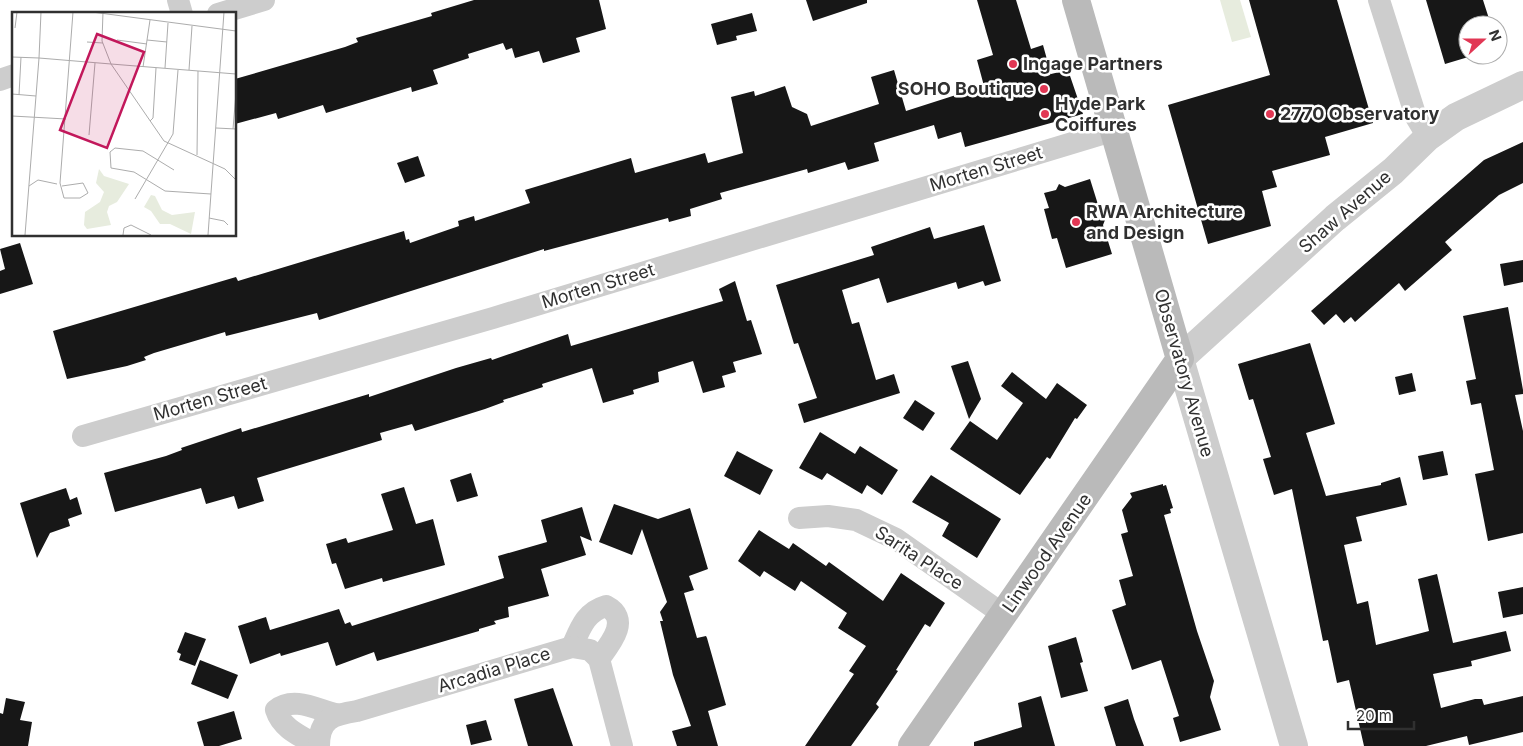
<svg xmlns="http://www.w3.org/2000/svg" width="1523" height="746" viewBox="0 0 1523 746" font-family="Inter,sans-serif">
<rect width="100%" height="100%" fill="#fff"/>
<!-- green -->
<path fill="#e7ecde" d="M1220,0h20l11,37 -19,5z"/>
<!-- building -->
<g fill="#171717">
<path d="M474,0h125l7,29 -30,9 4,14 -37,11 -4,-12 -24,7 -3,-10 -6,2 -3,-7 -35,11 1,4 -36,12 5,14 -26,8 -1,-5 -85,26 -3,-8 -45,14 -2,-6 -41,11v-45l110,-32 13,-5 -2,-4 76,-22 -1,-3z"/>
<path d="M806,0h61v3l-54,18z"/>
<path d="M977,0h39l15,49 12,-4 8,29 17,-4 15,44 -118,33 -4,-15 -23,7 -4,-14 -60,18 5,18 -31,9 -3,-8 -37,11 -1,-4 -47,13 -40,11 2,6 -32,10 1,7 -22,6 -1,-4 -124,33v-2l-225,71 -2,-7 -91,23 -1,-4 -71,21 -10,4 2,3 -19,6 -60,13 -14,-48 183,-54 2,4 166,-50 2,9 3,-1 1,4 49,-17 -1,-5 16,-5 1,5 55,-18 -5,-13 106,-32 4,15 70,-20 3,10 35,-10 -12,-56 23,-6 1,5 30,-10 7,21 15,7 4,12 68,-22 -8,-27 23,-7 12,41 78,-25 -7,-26 16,-5z"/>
<path d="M1249,0h88l36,123 -48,14 5,18 -58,16 5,16 -15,4 9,35 -63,18 -40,-139 102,-30z"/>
<path d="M1426,0h57l8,25h-23v30h7l-30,9z"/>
<path d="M752,13l5,18 -21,5 1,4 -20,5 -6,-21z"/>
<path d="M1523,142v41l-24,12 -54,47 7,8 -47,41 -6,-8 -44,39 -4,-5 -7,6 -8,-9 -12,11 -13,-14 173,-151z"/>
<path d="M418,156l7,20 -20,7 -8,-20z"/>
<path d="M1090,179l10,32 5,9 -2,5 9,29 -46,14 -9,-30 -5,1 -8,-30 5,-1 -5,-15 12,-3 3,-6 6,3z"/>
<path d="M984,225l17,56 -16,5 -2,-5 -25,8 -2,-7 -69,21 -8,-25 -37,12 10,34 7,-2 17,58 18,-6 6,19 -96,30 -6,-19 19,-6 -19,-55 -4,1 -18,-59 98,-30 -3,-8 59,-20 4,12z"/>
<path d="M20,243l13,41 -33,10v-23l5,-2 -5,-20z"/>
<path d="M1523,260v22l-19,4 -4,-22z"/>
<path d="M735,281l12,40 4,-1 11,34 -29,8 3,10 -14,4 3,11 -22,6 -10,-32 -35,11 1,10 -26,8 1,4 -31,9 -11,-35 -50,16 1,3 -40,13 1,2 -19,7 -70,22 -3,-7 -32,9 2,7 -125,38 7,23 -26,8 -4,-13 -28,8 -5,-16 -86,24 -11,-39 62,-17 16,-6 -1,-2 60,-20 1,4 127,-38v3l87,-29 35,-10 1,2 76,-26 3,12 152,-45 -4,-12z"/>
<path d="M1508,307l15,83v4l-8,1 8,36v102l-35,8 -13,-67 19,-4 -13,-67 -10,2 -5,-24 10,-2 -13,-63z"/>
<path d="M1310,343l25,81 -29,9 20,63 55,-11v-2l19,-6 7,28 -51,12 6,24 -18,4 13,59 11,-3 8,44 53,-14 -11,-52 19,-5 16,69 53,-12 5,20 -40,10 1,5 -39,8 8,34 34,-9h7l2,6 39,-9v36l-54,13 -2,-9 -41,10h-62l-15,-66 -12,3 -9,-43 -5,1 -31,-152 -18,6 -11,-36 8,-2 -18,-58 -4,1 -11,-36z"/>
<path d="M968,361l13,38 -12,20 -18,-53z"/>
<path d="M1012,372l34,27 11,-16 30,22 -10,14 -2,-1 -25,41 -3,-2 -27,38 -70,-46 20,-28 27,19 26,-37 -22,-17z"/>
<path d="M1412,373l4,18 -17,4 -4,-18z"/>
<path d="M915,400l20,13 -12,18 -20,-13z"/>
<path d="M820,432l35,22 5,-8 38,24 -16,25 -15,-10 -5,9 -35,-21 -5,7 -23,-12z"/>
<path d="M737,451l36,19 -13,25 -36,-19z"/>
<path d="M1443,451l5,24 -25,5 -5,-24z"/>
<path d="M471,473l7,23 -21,6 -7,-22z"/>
<path d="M931,475l70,44 -24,39 -35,-22 7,-13 -37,-21z"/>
<path d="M1163,484v2l3,-1 7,23 -3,1 1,4 -7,2 33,116 17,50 -4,16 11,33 -41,12 -7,-24 6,-2 -18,-56 -29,10 -20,-60 14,-5 -7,-25 14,-4 -12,-42 7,-2 -6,-22 10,-13 -2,-4z"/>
<path d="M404,487l12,37 17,-5 12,46 -62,17 -1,-4 -37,11 -9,-26 -4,1 -6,-20 20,-6 2,5 45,-13 -12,-36z"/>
<path d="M66,488l4,12 7,-3 5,17 -14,5 2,7 -20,7 -13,25 -17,-55z"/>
<path d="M614,504l44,15 32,-11 18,61 -19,7 5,14 -10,3 13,45 9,-2 1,2 19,67 -18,6 10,35h-41l-5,-15 19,-5 -18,-51 -13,-54h3l-3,-9 7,-10 -25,-73 -10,26 -33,-13z"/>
<path d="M582,507l10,34 -12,-5 6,19 -45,14 8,27 -41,11 1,10 -15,4 2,3 -17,5v2l-102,30 -3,-9 -38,14 -8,-24 -47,14 -1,-3 -30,11 -12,-38 28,-9 4,13 69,-21 6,15 5,-2 2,4 152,-48 -6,-22 49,-14 -6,-22z"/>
<path d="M759,530l30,19 4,-6 33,23 3,-4 54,39 18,-28 44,30 -15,24 -5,-3 -29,46 2,1 -22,33 3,3 -28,39h-46l49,-72 -5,-3 17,-25 -28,-18 9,-15 -46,-32 -6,10 -31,-20 -4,6 -22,-16z"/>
<path d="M1523,587v27l-20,4 -5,-26z"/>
<path d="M185,632l21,7 -11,27 -16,-6 2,-6 -4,-2z"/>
<path d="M1076,637l7,25 -3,1 8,28 -27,7 -13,-52z"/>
<path d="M200,660l38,15 -10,24 -37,-15z"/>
<path d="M553,688l20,58h-45l-14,-47z"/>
<path d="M1041,696l14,50h-81v-4l48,-15 -4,-24z"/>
<path d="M6,698l19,4 -5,18 12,2 -4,24h-28v-33l3,1z"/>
<path d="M1128,699l6,20 10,27h-28l-12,-39z"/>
<path d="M234,711l8,28 -23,7h-15l-7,-24z"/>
<path d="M486,720l6,20 -21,5 -5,-20z"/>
</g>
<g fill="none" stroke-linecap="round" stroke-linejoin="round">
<!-- minor -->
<g stroke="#cdcdcd" stroke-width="22">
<path d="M178,0l4,14"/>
<path d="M1379,0l37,117 12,20"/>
<path d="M218,14l46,-14"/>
<path d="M0,80l14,-5"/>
<path d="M83,436l410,-118 619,-187"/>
<path d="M799,518l29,-2 28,4 40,19 108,76"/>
<path d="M572,647c8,-18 13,-35 34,-41 25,13 5,37 -7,53"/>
<path d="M318,746c-17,-10 -36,-17 -42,-36 17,-14 40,-1 59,4"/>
<path d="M319,746c0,-28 14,-31 38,-35l215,-64 18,3 9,9 23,87"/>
</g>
<!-- tertiary -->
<path stroke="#cdcdcd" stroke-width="28" d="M1294,746l-114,-387 155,-141 58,-47 35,-34 28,-20 67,-32"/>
<!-- secondary -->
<path stroke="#bababa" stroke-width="28" d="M912,746l268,-387 -104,-359"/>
</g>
<!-- markers -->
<g fill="#e13754" stroke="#fff" stroke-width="2">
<circle cx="1013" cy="64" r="5"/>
<circle cx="1044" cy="89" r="5"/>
<circle cx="1045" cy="114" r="5"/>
<circle cx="1270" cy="114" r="5"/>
<circle cx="1076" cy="222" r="5"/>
</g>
<g text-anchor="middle" stroke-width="5" stroke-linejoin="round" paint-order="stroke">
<!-- poi labels -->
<g font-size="18" font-weight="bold" fill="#303030" stroke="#fff" text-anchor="start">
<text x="1023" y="70">Ingage Partners</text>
<text x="1034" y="95" text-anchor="end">SOHO Boutique</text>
<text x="1055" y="110">Hyde Park<tspan x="1055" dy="21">Coiffures</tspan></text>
<text x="1280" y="120">2770 Observatory</text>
<text x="1086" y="218">RWA Architecture<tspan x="1086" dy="21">and Design</tspan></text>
</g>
<!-- street labels -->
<g font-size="18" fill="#303030" stroke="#fff">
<text transform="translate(986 169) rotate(-17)" y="6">Morten Street</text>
<text transform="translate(1345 212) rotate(-41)" y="6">Shaw Avenue</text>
<text transform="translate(598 286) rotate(-17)" y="6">Morten Street</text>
<text transform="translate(1184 373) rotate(74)" y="6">Observatory Avenue</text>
<text transform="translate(210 399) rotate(-16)" y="6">Morten Street</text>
<text transform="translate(1047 553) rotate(-55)" y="6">Linwood Avenue</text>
<text transform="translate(919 558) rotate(33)" y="6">Sarita Place</text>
<text transform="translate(494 670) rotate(-17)" y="6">Arcadia Place</text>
</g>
</g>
<!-- overview -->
<g transform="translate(12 12)">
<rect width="224" height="224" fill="#fff"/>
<path d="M87,157l5,7 25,8 -12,18 -8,4 -2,6 4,13 -24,4 -3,-4 1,-13 15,-10 4,-10 -8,-9zM139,183l4,1 7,14 10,5 23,-3 -4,22 -21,-10h-10l-9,-13 -7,-4z" fill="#e7ecde"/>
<path fill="none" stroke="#acacac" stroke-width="1" d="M29,0l-2,46 72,6 53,77 61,28 11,11M80,0l144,19M91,0l-1,29 9,23 125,10M3,16l2,-16M105,28l30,4M135,28l20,2M75,30l16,1M0,45l27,1 -14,177M131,55l7,-47M153,56l3,-45M177,58l3,-44M0,82l24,2M7,83l2,-38M0,104l54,3M138,109l3,-3 3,-50M204,116l20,1M221,117l3,-36M77,123l6,-72M185,143l1,-84M162,158l-31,-19 -28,-3 -5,4 1,16 23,4 31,19 46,3M17,174l9,-6 19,4M50,174l21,-3 5,10 -8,5h-16l-4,-15 13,-171M123,187l38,-65 5,-64M197,206l15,3 4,4M111,223l1,-7 7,-3 20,10M196,223l16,-223"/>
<path fill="#c2185b" fill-opacity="0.15" stroke="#c2185b" stroke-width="2.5" d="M85,22l47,18 -37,96 -47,-18z"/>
<rect width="224" height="224" fill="none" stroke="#303030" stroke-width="2.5"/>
</g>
<!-- north arrow -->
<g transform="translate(1483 40) rotate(69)"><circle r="24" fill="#ffffff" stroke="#acacac"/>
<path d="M0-4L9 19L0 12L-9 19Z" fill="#e13754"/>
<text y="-8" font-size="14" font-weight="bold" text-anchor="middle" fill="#303030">N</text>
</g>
<!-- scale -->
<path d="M1348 721v8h66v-8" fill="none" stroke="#303030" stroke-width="2.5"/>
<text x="1356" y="721" font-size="15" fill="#303030" stroke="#ffffff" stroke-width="4" paint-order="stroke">20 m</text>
</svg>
